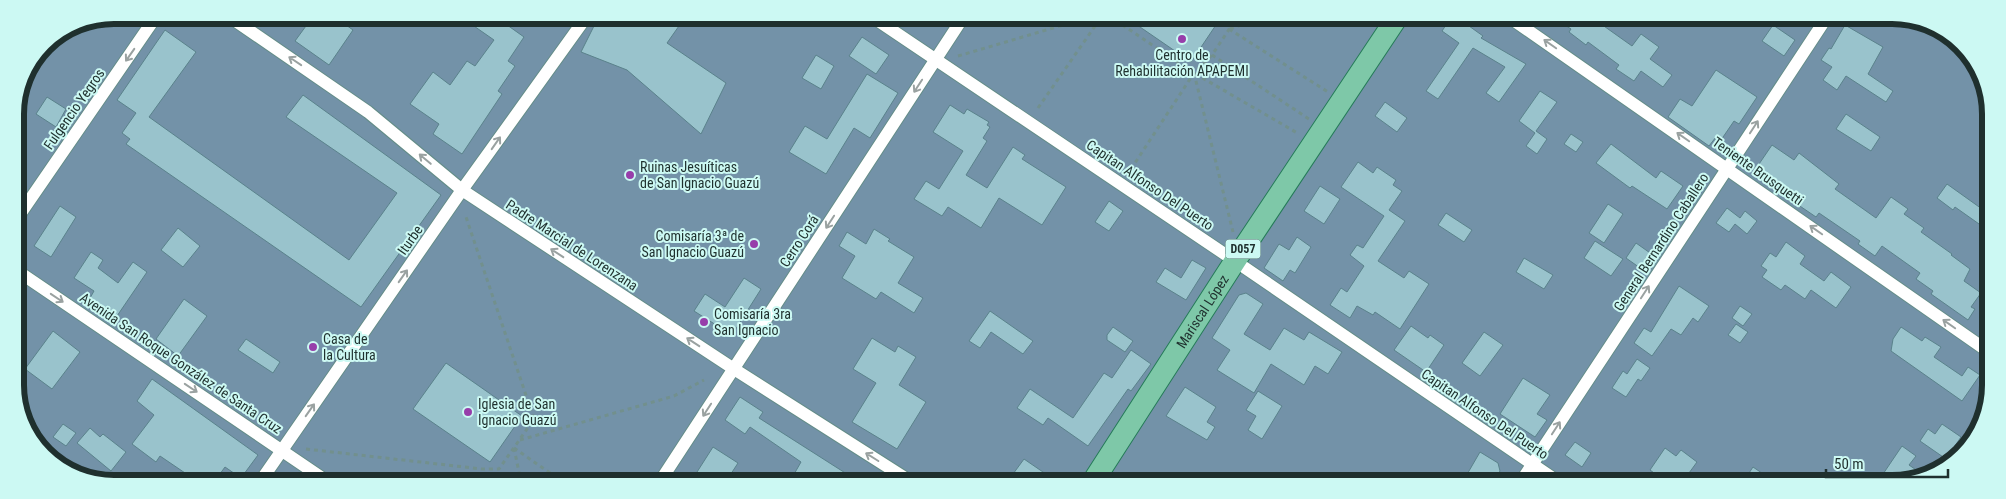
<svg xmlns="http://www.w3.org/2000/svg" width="2006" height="499" viewBox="0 0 2006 499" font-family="'Roboto Condensed',sans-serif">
<rect width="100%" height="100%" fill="#c0ebe6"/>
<!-- water -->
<path fill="#7392a8" d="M114,15l1798,2 50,27 27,50v311l-32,55 -59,24 -1804,-2 -50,-27 -27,-50 -2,-297 8,-32 21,-32 32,-22z"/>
<!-- building -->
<g fill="#99c3cc" stroke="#5a828b">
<path d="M314,15h18l21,15 -24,35 -34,-24z"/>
<path d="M477,15h16l31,22 -16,24 7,5 -17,25 4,3 -40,60 -29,-20 6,-10 -29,-20 23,-32 17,13 17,-24 8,5 19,-26 -23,-16z"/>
<path d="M599,16h87l-19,27 59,40 -25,51 -74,-64 -46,-18z"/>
<path d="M1124,16h98l-31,46z"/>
<path d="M1452,16h3l28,20 -2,2 45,26 -27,38 -13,-9 19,-26 -32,-19 -35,51 -12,-8 33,-48 -17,-12z"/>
<path d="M1553,17h53l-5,7 31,22 9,-12 18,13 -9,12 22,16 -9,12 -22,-16 -7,10 -18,-12 3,-4 -31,-23 -2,3 -17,-13 2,-3z"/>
<path d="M1773,25l22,15 -11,16 -22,-15z"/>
<path d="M1845,25l38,22 -15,27 25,17 -7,11 -40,-26 -9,14 -14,-10 9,-13 -11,-7 8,-12 2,1z"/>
<path d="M165,30l31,22 -47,65 200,143 48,-67 -111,-76 17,-22 138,100 -80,112 -235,-163 4,-5 -8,-6 14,-20 -19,-13z"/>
<path d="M862,37l27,18 -13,19 -27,-18z"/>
<path d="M816,55l18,11 -13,23 -19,-11z"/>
<path d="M1716,70l41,27 -18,27 -5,-3 -13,19 -5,-3 -7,9 -41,-29 12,-18 12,7z"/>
<path d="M867,74l31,19 -28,45 -16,-10 -28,46 -37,-22 16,-26 22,13z"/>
<path d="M1540,91l17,11 -21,29 11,8 -10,15 -11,-8 9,-13 -16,-12z"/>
<path d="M47,97l19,12 -10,18 -20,-13z"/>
<path d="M1385,102l22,16 -10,14 -22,-16z"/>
<path d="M950,105l14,9 3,-5 22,13 -2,3 3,2 -7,11 4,3 -21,34 21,13 26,-41 12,8 -3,4 44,28 -24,38 -43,-27 -18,30 -33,-21 -6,9 -28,-17 12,-18 13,8 24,-38 -30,-19z"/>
<path d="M1846,114l34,23 -9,14 -35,-22z"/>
<path d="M1571,134l12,8 -7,10 -12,-8z"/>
<path d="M1611,144l45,34 5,-7 22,15 -16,23 -35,-23 -2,2 -34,-25z"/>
<path d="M1772,145l22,15 5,-7 40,31 -4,5 41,29 15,-21 17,12 -4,5 20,14 -3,4 31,22 -1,1 19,14 -6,12 17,12 -10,14 4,2 -7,11 -37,-26 2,-3 -17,-12 4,-6 -38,-27 -7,10 -17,-12 2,-3 -41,-28 -3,4 -25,-17 4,-6 -38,-27z"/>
<path d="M1358,162l15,11 4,-6 19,13 -3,5 9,6 -13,19 16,11 -27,40 26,17 5,-7 20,13 -29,45 -25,-17 -2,3 -16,-9 -7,12 -20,-13 11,-17 6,4 17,-26 -14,-11 7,-10 6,3 21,-32 -43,-29z"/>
<path d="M1947,184l42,30v17l-34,-24 -2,3 -16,-12z"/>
<path d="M1320,186l20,13 -16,25 -20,-13z"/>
<path d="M1109,201l14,10 -14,20 -14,-9z"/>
<path d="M1608,204l15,10 -19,29 -15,-10z"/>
<path d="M60,206l16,11 -25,40 -17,-11z"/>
<path d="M1727,208l13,10 5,-7 12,10 -10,13 -12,-10 -6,8 -13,-9z"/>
<path d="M1446,213l26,17 -8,12 -26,-17z"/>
<path d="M178,228l22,18 -17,21 -22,-17z"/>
<path d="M874,229l16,10 -2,2 26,16 -16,26 25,15 -9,15 -33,-21 -5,7 -34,-21 13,-22 -16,-10 8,-14 19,12z"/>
<path d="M1297,237l14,10 -16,26 -5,-3 -7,11 -19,-13 15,-24 10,6z"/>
<path d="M1595,241l28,18 -12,17 -27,-18z"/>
<path d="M1786,242l19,14 -5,8 24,17 7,-9 20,15 -15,21 -25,-18 -6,9 -20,-14 -4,5 -19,-13 5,-7 -6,-4 9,-13 6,4z"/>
<path d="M1636,243l17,12 -10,15 -17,-12z"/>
<path d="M91,252l12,8 -5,8 20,15 15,-21 14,10 -30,44 -27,-18 4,-7 -20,-13z"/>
<path d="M1524,258l29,17 -9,14 -28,-17z"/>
<path d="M1192,260l14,8 -20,32 -30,-18 9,-14 16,10z"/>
<path d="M744,278l17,11 -29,46 -38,-24 11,-17 20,13z"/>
<path d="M1679,286l30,20 -11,16 -5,-4 -12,17 -10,-6 -19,27 -18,-13 10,-15 7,4z"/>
<path d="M1246,293l17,11 -19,30 26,16 14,-22 20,12 5,-8 33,20 -14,22 -13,-8 -11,19 -33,-21 -17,29 -37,-23 13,-20 -18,-12 27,-43z"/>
<path d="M184,299l23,17 -29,40 -22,-17z"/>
<path d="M1740,306l12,8 -9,12 -11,-8z"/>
<path d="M990,311l43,30 -10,13 -32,-22 -11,16 -11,-7z"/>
<path d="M1736,324l12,8 -8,11 -12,-8z"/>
<path d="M1411,326l17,12 2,-3 14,10 -18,27 -32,-22z"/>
<path d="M1113,327l20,14 -8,11 -18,-12v-5z"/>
<path d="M1901,327l21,14 3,-4 16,10 -7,10 28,19 6,-9 12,8 -18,26 -71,-50 2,-12z"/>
<path d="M53,331l27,21 -28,37 -27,-20z"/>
<path d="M1484,332l19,13 -23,31 -18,-13z"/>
<path d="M872,338l23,14 3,-6 18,11 -17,28 27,17 -29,47 -45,-27 24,-39 -23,-14z"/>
<path d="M246,339l34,23 -7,11 -35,-23z"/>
<path d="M1131,350l20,14 -20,27 -3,-2 -40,57 -40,-28 -5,7 -26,-17 13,-19 43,29 31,-45 8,5z"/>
<path d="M1637,359l13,9 -9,13 -3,-2 -12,18 -14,-9 11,-17 4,3z"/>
<path d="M446,363l76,53 -32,46 -77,-53z"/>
<path d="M1523,378l27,17 -13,19 10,6 -12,17 -35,-23z"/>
<path d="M152,379l106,76 -17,23 -16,-11 -11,15h-30l4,-7 -28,-19 -4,6 -24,-18 22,-29 -17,-14z"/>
<path d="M1185,387l31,20 -9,15 8,5 -8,13 -41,-24z"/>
<path d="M1258,391l24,15 -20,33 -14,-9 8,-14 -10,-6z"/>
<path d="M740,397l23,15 -4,6 102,65h-37l-12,-8 -4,8h-19l12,-21 -51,-35 -5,7 -20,-14z"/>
<path d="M63,424l13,9 -10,13 -13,-9z"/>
<path d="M1942,424l19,13 -15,22 -26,-18 8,-12 7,5z"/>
<path d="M90,428l10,9 3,-3 23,18 -15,19 -34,-28z"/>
<path d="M1575,442l16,11 -9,14 -17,-12z"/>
<path d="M1902,446l14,10 -7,9 13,9 -24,10h-8l-9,-7z"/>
<path d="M713,447l25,16 -13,20h-35z"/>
<path d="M1665,448l11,8 5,-6 16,12 -16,22h-12l-19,-14z"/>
<path d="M1480,452l18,11 2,8 -7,12h-31z"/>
<path d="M1024,459l35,24h-32l-14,-9z"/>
<path d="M1753,467l25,17h-26l-7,-5z"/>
</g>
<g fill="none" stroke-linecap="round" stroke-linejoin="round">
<defs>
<g id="minor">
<path d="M227,15l141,97 94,78 272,179 179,114"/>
<path d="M871,16l364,245 325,222"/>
<path d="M1509,17l480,335"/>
<path d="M16,220l141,-205"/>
<path d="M16,270l312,212"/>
<path d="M260,482l202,-292 125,-174"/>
<path d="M659,483l305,-467"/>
<path d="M1520,483l307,-466"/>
</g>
<g id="primary">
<path id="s1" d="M1092,483l143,-222 163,-245"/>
</g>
</defs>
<!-- minor casing -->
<use href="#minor" stroke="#648d88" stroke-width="14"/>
<!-- primary casing -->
<use href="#primary" stroke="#257b58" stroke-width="23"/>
<!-- path -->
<g stroke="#72908d" stroke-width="3" stroke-dasharray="4 4" stroke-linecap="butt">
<path d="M1109,16l85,57 105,61"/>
<path d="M1229,29l99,63"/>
<path d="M1230,29l37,-13"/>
<path d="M1212,55l97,64"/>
<path d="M958,56l136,-40"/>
<path d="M1194,73l39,159"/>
<path d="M1038,108l64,-92"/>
<path d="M1131,169l63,-96 18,-18 26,-39"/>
<path d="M520,440l154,-44 30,-16"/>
<path d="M514,448l49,34"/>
<path d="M514,448l7,34"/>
<path d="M306,449l176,20h17l35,-50 -69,-205"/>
</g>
<!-- minor -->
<use href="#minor" stroke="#fff" stroke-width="12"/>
<!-- primary -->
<use href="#primary" stroke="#7ec8a8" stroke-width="21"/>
</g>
<!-- one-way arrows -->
<defs><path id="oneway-shaft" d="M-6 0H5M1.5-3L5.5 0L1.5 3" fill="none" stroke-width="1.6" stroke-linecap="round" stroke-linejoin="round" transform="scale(1.25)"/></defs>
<g stroke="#9aa2a1">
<use href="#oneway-shaft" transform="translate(1550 44) rotate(-145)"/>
<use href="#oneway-shaft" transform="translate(130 55) rotate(125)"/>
<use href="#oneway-shaft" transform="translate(295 61) rotate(-146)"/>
<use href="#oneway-shaft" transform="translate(918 86) rotate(123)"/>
<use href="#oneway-shaft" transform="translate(1754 127) rotate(-57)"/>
<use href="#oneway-shaft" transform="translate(1683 137) rotate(-145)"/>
<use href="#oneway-shaft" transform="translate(496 143) rotate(-55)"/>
<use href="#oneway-shaft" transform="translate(425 159) rotate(-140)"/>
<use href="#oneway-shaft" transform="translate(830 222) rotate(123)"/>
<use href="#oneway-shaft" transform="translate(1816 230) rotate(-145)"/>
<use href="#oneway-shaft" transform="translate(557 253) rotate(-147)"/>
<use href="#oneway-shaft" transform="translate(403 276) rotate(-55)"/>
<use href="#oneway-shaft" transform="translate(1645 292) rotate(-57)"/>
<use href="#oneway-shaft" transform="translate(57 298) rotate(34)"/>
<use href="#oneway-shaft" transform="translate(1949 324) rotate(-145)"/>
<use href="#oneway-shaft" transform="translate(693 342) rotate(-147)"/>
<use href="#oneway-shaft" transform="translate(191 388) rotate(34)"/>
<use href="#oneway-shaft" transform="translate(310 410) rotate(-55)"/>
<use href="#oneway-shaft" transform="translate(707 410) rotate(123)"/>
<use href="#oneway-shaft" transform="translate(1556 428) rotate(-57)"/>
<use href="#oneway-shaft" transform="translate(872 457) rotate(-148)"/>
</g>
<!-- markers -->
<g fill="#973eaa" stroke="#ccf9f3" stroke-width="2">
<circle cx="1182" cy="39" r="5"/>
<circle cx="630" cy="175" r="5"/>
<circle cx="754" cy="244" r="5"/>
<circle cx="704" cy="322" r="5"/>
<circle cx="313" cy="347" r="5"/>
<circle cx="468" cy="412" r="5"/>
</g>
<g text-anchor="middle" stroke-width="4" stroke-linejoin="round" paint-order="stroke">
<!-- shield labels -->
<rect fill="#ccf9f3" stroke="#536c69" stroke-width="1" x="1225.5" y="239.5" width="35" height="19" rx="4"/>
<g font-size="12" font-weight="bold" fill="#1f302e">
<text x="1243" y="253">D057</text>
</g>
<!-- poi labels -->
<g font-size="14" fill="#1f302e" stroke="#ccf9f3" text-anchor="start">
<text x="1182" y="60" text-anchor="middle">Centro de<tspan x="1182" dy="16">Rehabilitación APAPEMI</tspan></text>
<text x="640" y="172">Ruinas Jesuíticas<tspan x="640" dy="16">de San Ignacio Guazú</tspan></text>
<text x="744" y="241" text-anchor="end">Comisaría 3ª de<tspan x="744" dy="16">San Ignacio Guazú</tspan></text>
<text x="714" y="319">Comisaría 3ra<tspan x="714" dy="16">San Ignacio</tspan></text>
<text x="323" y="344">Casa de<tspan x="323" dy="16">la Cultura</tspan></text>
<text x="478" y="409">Iglesia de San<tspan x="478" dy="16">Ignacio Guazú</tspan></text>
</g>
<!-- street labels -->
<g font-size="14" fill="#1f302e" stroke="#ccf9f3">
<text transform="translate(74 109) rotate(-55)" y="5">Fulgencio Yegros</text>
<text transform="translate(1758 171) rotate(35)" y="5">Teniente Brusquetti</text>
<text transform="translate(1150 185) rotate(34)" y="5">Capitan Alfonso Del Puerto</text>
<text transform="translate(410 240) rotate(-55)" y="5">Iturbe</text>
<text transform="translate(799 241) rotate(-57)" y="5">Cerro Corá</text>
<text transform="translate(1661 242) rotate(-57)" y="5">General Bernardino Caballero</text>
<text transform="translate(572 245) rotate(33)" y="5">Padre Marcial de Lorenzana</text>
<text dy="5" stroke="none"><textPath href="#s1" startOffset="204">Mariscal López</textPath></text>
<text transform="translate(181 363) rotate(34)" y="5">Avenida San Roque González de Santa Cruz</text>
<text transform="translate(1485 414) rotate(34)" y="5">Capitan Alfonso Del Puerto</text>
</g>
</g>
<!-- crop -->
<path d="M0 0H2006V499H0ZM114 24H1892A90 90 0 0 1 1982 114V385A90 90 0 0 1 1892 475H114A90 90 0 0 1 24 385V114A90 90 0 0 1 114 24Z" fill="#ccf9f3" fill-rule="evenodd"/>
<path fill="none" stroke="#1f302e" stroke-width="6" d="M114 24H1892A90 90 0 0 1 1982 114V385A90 90 0 0 1 1892 475H114A90 90 0 0 1 24 385V114A90 90 0 0 1 114 24Z"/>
<!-- scale -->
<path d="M1826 469v8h122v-8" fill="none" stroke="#1f302e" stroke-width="2.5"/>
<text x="1834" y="469" font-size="15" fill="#1f302e" stroke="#ccf9f3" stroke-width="4" paint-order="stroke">50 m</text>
</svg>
